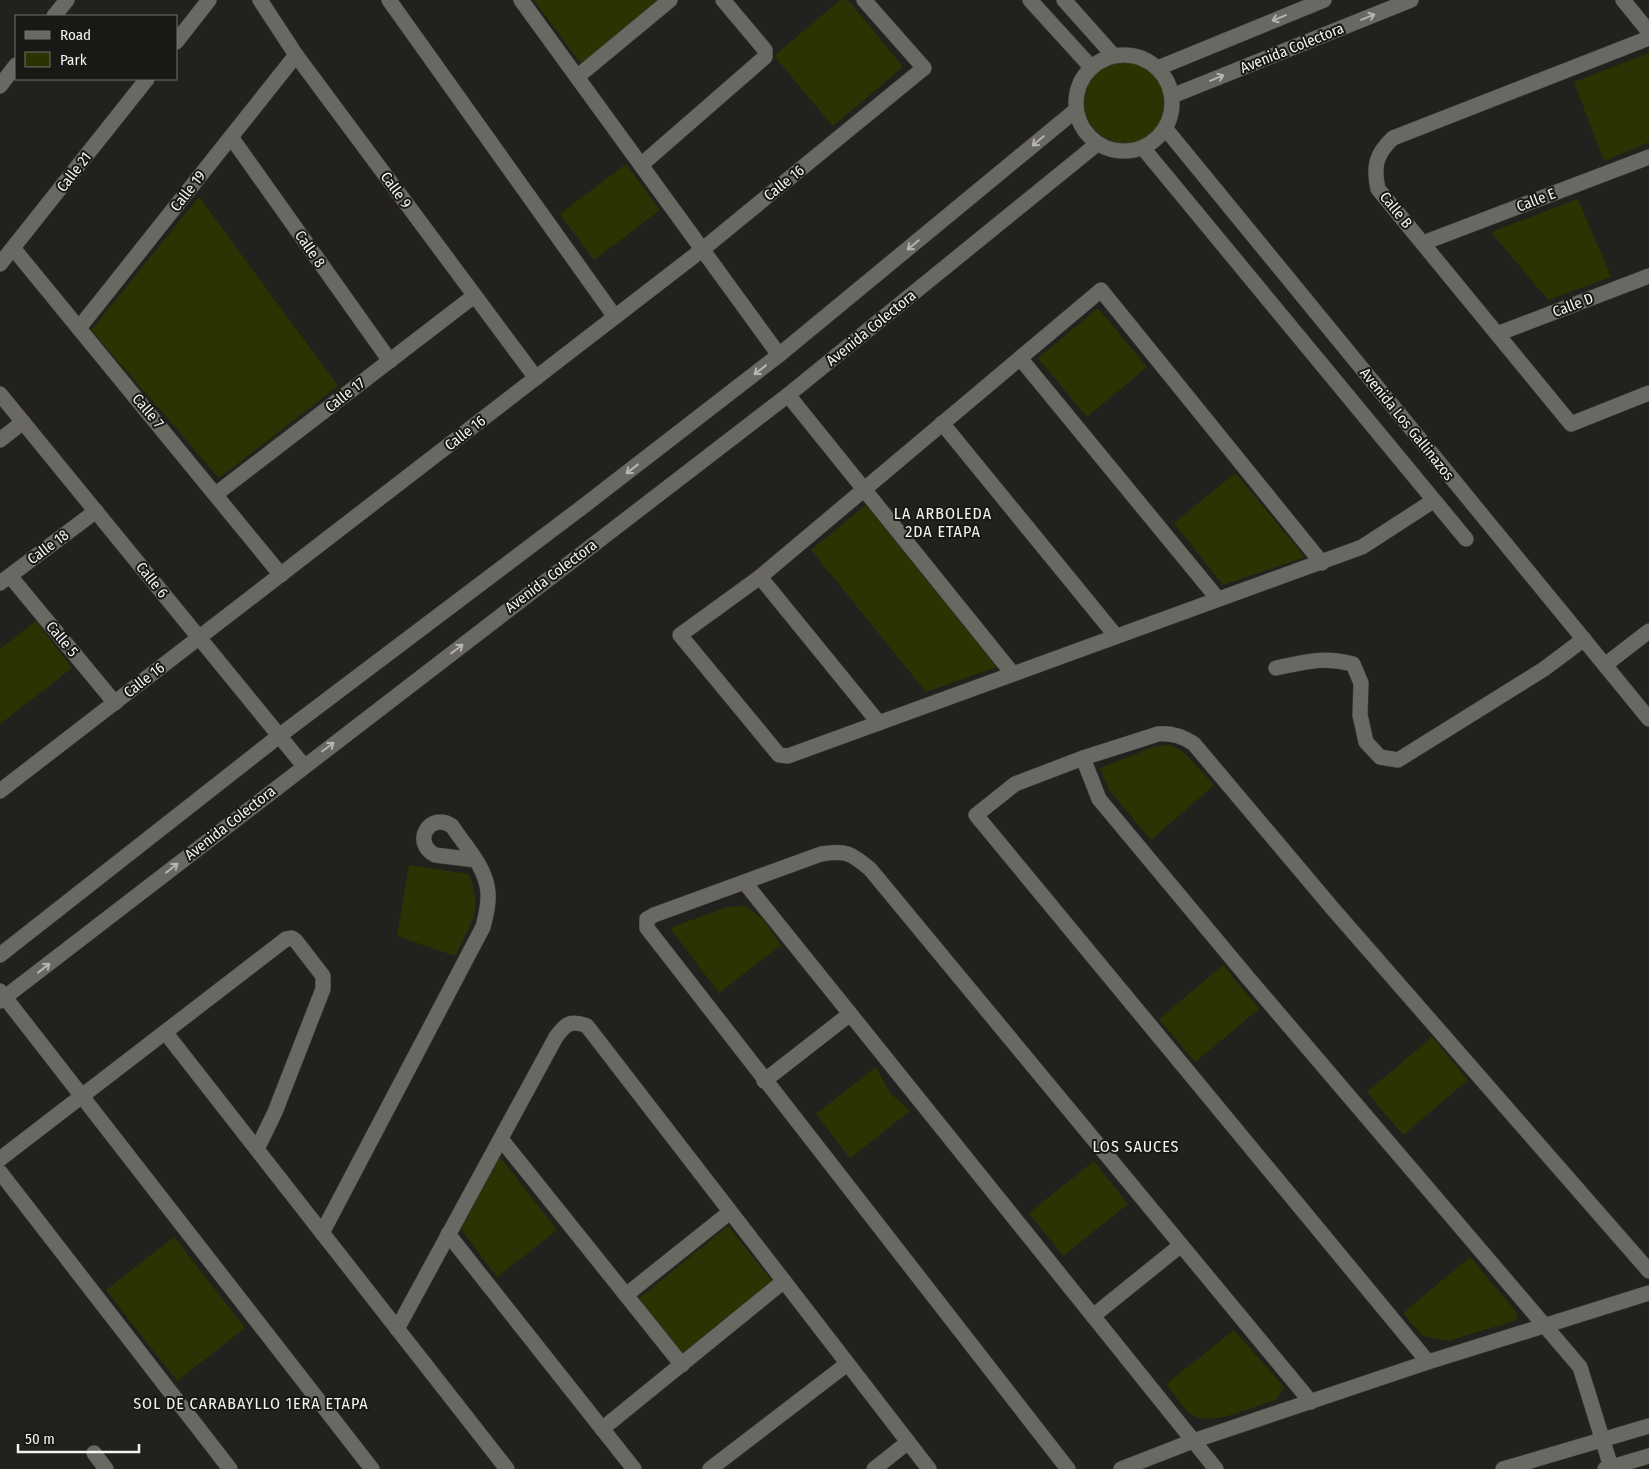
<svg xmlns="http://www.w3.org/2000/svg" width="1649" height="1469" viewBox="0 0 1649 1469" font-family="'Fira Sans Condensed',sans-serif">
<rect width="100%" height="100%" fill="#23211d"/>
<!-- green -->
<g fill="#2b3303">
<path d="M534,0h125l-77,65z"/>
<path d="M840,0h8l55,67 -70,59 -59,-70z"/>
<path d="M1649,53v89l-45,19 -30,-79z"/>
<circle cx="1125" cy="102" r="41"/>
<path d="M626,164l34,46 -66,50 -34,-46z"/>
<path d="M199,197l139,189 -119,92 -128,-148z"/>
<path d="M1578,199l33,78 -63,23 -57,-68z"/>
<path d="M1098,308l49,59 -60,50 -49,-59z"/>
<path d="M1235,473l70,84 -82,28 -49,-62z"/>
<path d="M866,505l131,162 -71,25 -115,-142z"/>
<path d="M36,621l36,47 -72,56v-75z"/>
<path d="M1171,745l11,6 32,34 -63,55 -42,-50 -9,-22 56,-22z"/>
<path d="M409,865l60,9c14,38 2,49 -14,82l-58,-20z"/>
<path d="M745,906l17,12 19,27 -62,48 -49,-65 57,-21z"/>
<path d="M1223,965l36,44 -64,53 -36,-43z"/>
<path d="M1432,1037l36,43 -65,55 -36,-43z"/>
<path d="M876,1067l14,26 20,18 -60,47 -34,-44z"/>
<path d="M500,1157l57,73 -60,47 -36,-48z"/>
<path d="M1094,1161l34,43 -65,52 -34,-43z"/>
<path d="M728,1226l44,55 -91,73 -43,-55z"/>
<path d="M174,1237l71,91 -68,53 -71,-91z"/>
<path d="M1470,1257l48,57 -3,7 -68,20 -24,-5 -20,-23z"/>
<path d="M1234,1330l50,57 -7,12c-20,7 -64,27 -83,17 -9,-4 -21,-24 -28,-32z"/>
</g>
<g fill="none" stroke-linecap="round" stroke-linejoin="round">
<defs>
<g id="minor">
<path d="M260,0l36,55 240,323"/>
<path d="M389,0l226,317"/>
<path d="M521,0l258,355"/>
<path d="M1030,0l61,67"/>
<path d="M1064,0l49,55"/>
<path d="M1623,0l26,32"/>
<path d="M54,16l13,-16"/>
<path d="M1649,38l-256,100c-17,16 -20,28 -15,51l193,235 78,-31"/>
<path d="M176,42l33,-42"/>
<circle cx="1124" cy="103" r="48"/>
<path d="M1158,68l166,-68"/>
<path d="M577,77l93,-77"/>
<path d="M0,86l16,-21"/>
<path d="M1172,96l239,-96"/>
<path d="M1165,128l484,591"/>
<path d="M231,137l159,224"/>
<path d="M1143,148l323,391"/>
<path d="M641,165l124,-108v-7l-42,-50"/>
<path d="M1423,243l226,-86"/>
<path d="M13,248l268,327"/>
<path d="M0,264l147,-185"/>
<path d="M79,328l217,-273"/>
<path d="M1497,334l152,-58"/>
<path d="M1020,358l198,241"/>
<path d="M0,394l304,372"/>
<path d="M788,395l225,279"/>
<path d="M942,423l174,213"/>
<path d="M0,440l23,-18"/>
<path d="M216,494l258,-198"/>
<path d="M1322,563l-221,-273 -341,287 -80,58 99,120 9,1 574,-209 71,-46"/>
<path d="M10,576l105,127"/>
<path d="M760,577l119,146"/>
<path d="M0,583l96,-72"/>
<path d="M1605,665l44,-34"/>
<path d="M1276,668c28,-6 48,-12 77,-4l8,19 -1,32 6,27 14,15 18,3 146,-91 40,-30"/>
<path d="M1083,758l16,41 150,180 331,388 31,100"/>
<path d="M0,791l703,-542 221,-181 -60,-68"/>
<path d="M745,883l471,586"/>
<path d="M0,955l279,-219 306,-231 194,-150 297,-245"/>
<path d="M0,991l372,478"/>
<path d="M0,1001l788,-606 309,-251"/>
<path d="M165,1032l342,437"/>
<path d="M764,1081l86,-67"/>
<path d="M501,1139l181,226"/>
<path d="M0,1159l286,-220 6,-1 4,3 27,35v13l-48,123 -18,37"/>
<path d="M0,1172l230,297"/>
<path d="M322,1233l161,-306c3,-12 6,-23 5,-35 -2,-25 -23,-46 -36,-66 -22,-15 -41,16 -17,29l41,5"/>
<path d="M448,1234l186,235"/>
<path d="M626,1295l104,-83"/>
<path d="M1093,1316l88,-71"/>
<path d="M397,1329l159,-292c10,-14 15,-17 31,-11l342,443"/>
<path d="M1428,1362l-452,-547 39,-31 68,-26 75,-24c14,-1 24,2 36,10l139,165 316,362"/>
<path d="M602,1429l182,-148"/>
<path d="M94,1453l12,16"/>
<path d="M710,1469l137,-105"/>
<path d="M874,1469l34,-27"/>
<path d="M1068,1469l-421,-541v-9l7,-4 167,-61c25,-4 30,-1 49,15l441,533"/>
<path d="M1121,1469l72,-28 235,-79 221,-69"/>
<path d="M1503,1469l146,-43"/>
<path d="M1605,1469l44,-13"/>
</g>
</defs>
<!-- minor casing -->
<use href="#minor" stroke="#3f3e3a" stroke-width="16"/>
<!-- minor -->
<use href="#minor" stroke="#6a6863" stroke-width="15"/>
</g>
<!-- one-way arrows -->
<defs><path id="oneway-shaft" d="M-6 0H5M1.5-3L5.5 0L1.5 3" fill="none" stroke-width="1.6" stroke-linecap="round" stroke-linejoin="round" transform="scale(1.25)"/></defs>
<g stroke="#b6b4b1">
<use href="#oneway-shaft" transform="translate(1368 17) rotate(-22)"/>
<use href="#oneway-shaft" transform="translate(1279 18) rotate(158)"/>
<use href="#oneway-shaft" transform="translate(1217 78) rotate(-22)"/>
<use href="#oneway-shaft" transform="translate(1038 141) rotate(140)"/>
<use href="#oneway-shaft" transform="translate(913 245) rotate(140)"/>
<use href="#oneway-shaft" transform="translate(760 370) rotate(142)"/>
<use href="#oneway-shaft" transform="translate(632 469) rotate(142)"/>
<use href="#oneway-shaft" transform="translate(457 649) rotate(-37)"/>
<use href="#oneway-shaft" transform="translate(328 747) rotate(-37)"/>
<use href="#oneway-shaft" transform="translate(172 868) rotate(-38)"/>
<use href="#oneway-shaft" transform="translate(44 968) rotate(-38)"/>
</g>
<g text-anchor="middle" stroke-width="4" stroke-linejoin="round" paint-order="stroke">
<!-- street labels -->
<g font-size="15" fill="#f4f3f0" stroke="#191814">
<text transform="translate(1292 48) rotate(-22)" y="5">Avenida Colectora</text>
<text transform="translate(74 172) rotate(-52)" y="5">Calle 21</text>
<text transform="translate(784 183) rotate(-39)" y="5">Calle 16</text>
<text transform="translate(396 190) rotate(54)" y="5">Calle 9</text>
<text transform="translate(188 191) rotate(-52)" y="5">Calle 19</text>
<text transform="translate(1536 200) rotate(-21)" y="5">Calle E</text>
<text transform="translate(1396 210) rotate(51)" y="5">Calle B</text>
<text transform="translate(310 249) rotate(55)" y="5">Calle 8</text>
<text transform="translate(1573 305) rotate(-21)" y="5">Calle D</text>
<text transform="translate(871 328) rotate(-39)" y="5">Avenida Colectora</text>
<text transform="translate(345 395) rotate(-38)" y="5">Calle 17</text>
<text transform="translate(148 411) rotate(50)" y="5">Calle 7</text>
<text transform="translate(1407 424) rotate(51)" y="5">Avenida Los Gallinazos</text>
<text transform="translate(465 433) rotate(-38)" y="5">Calle 16</text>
<text transform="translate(48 547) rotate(-37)" y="5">Calle 18</text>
<text transform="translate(551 576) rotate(-37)" y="5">Avenida Colectora</text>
<text transform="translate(152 580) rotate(51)" y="5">Calle 6</text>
<text transform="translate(62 639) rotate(50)" y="5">Calle 5</text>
<text transform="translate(144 680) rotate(-38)" y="5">Calle 16</text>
<text transform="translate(230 823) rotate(-38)" y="5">Avenida Colectora</text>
</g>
<!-- neighbourhood labels -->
<g font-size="16" letter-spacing="1" fill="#f4f3f0" stroke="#191814">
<text x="943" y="519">LA ARBOLEDA<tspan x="943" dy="18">2DA ETAPA</tspan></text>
<text x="1136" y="1152">LOS SAUCES</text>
<text x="251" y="1409">SOL DE CARABAYLLO 1ERA ETAPA</text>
</g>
</g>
<!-- legend -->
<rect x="15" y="15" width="162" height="65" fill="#191814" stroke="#71706c"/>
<rect x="25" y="31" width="25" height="8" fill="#6a6863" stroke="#71706c"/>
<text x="60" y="40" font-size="15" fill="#f4f3f0">Road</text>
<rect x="25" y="52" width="25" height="15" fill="#2b3303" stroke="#71706c"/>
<text x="60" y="65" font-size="15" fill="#f4f3f0">Park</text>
<!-- scale -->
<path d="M18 1444v8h121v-8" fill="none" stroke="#f4f3f0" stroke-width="2.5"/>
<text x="25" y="1444" font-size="15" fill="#f4f3f0" stroke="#191814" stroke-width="4" paint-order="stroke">50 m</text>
</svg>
